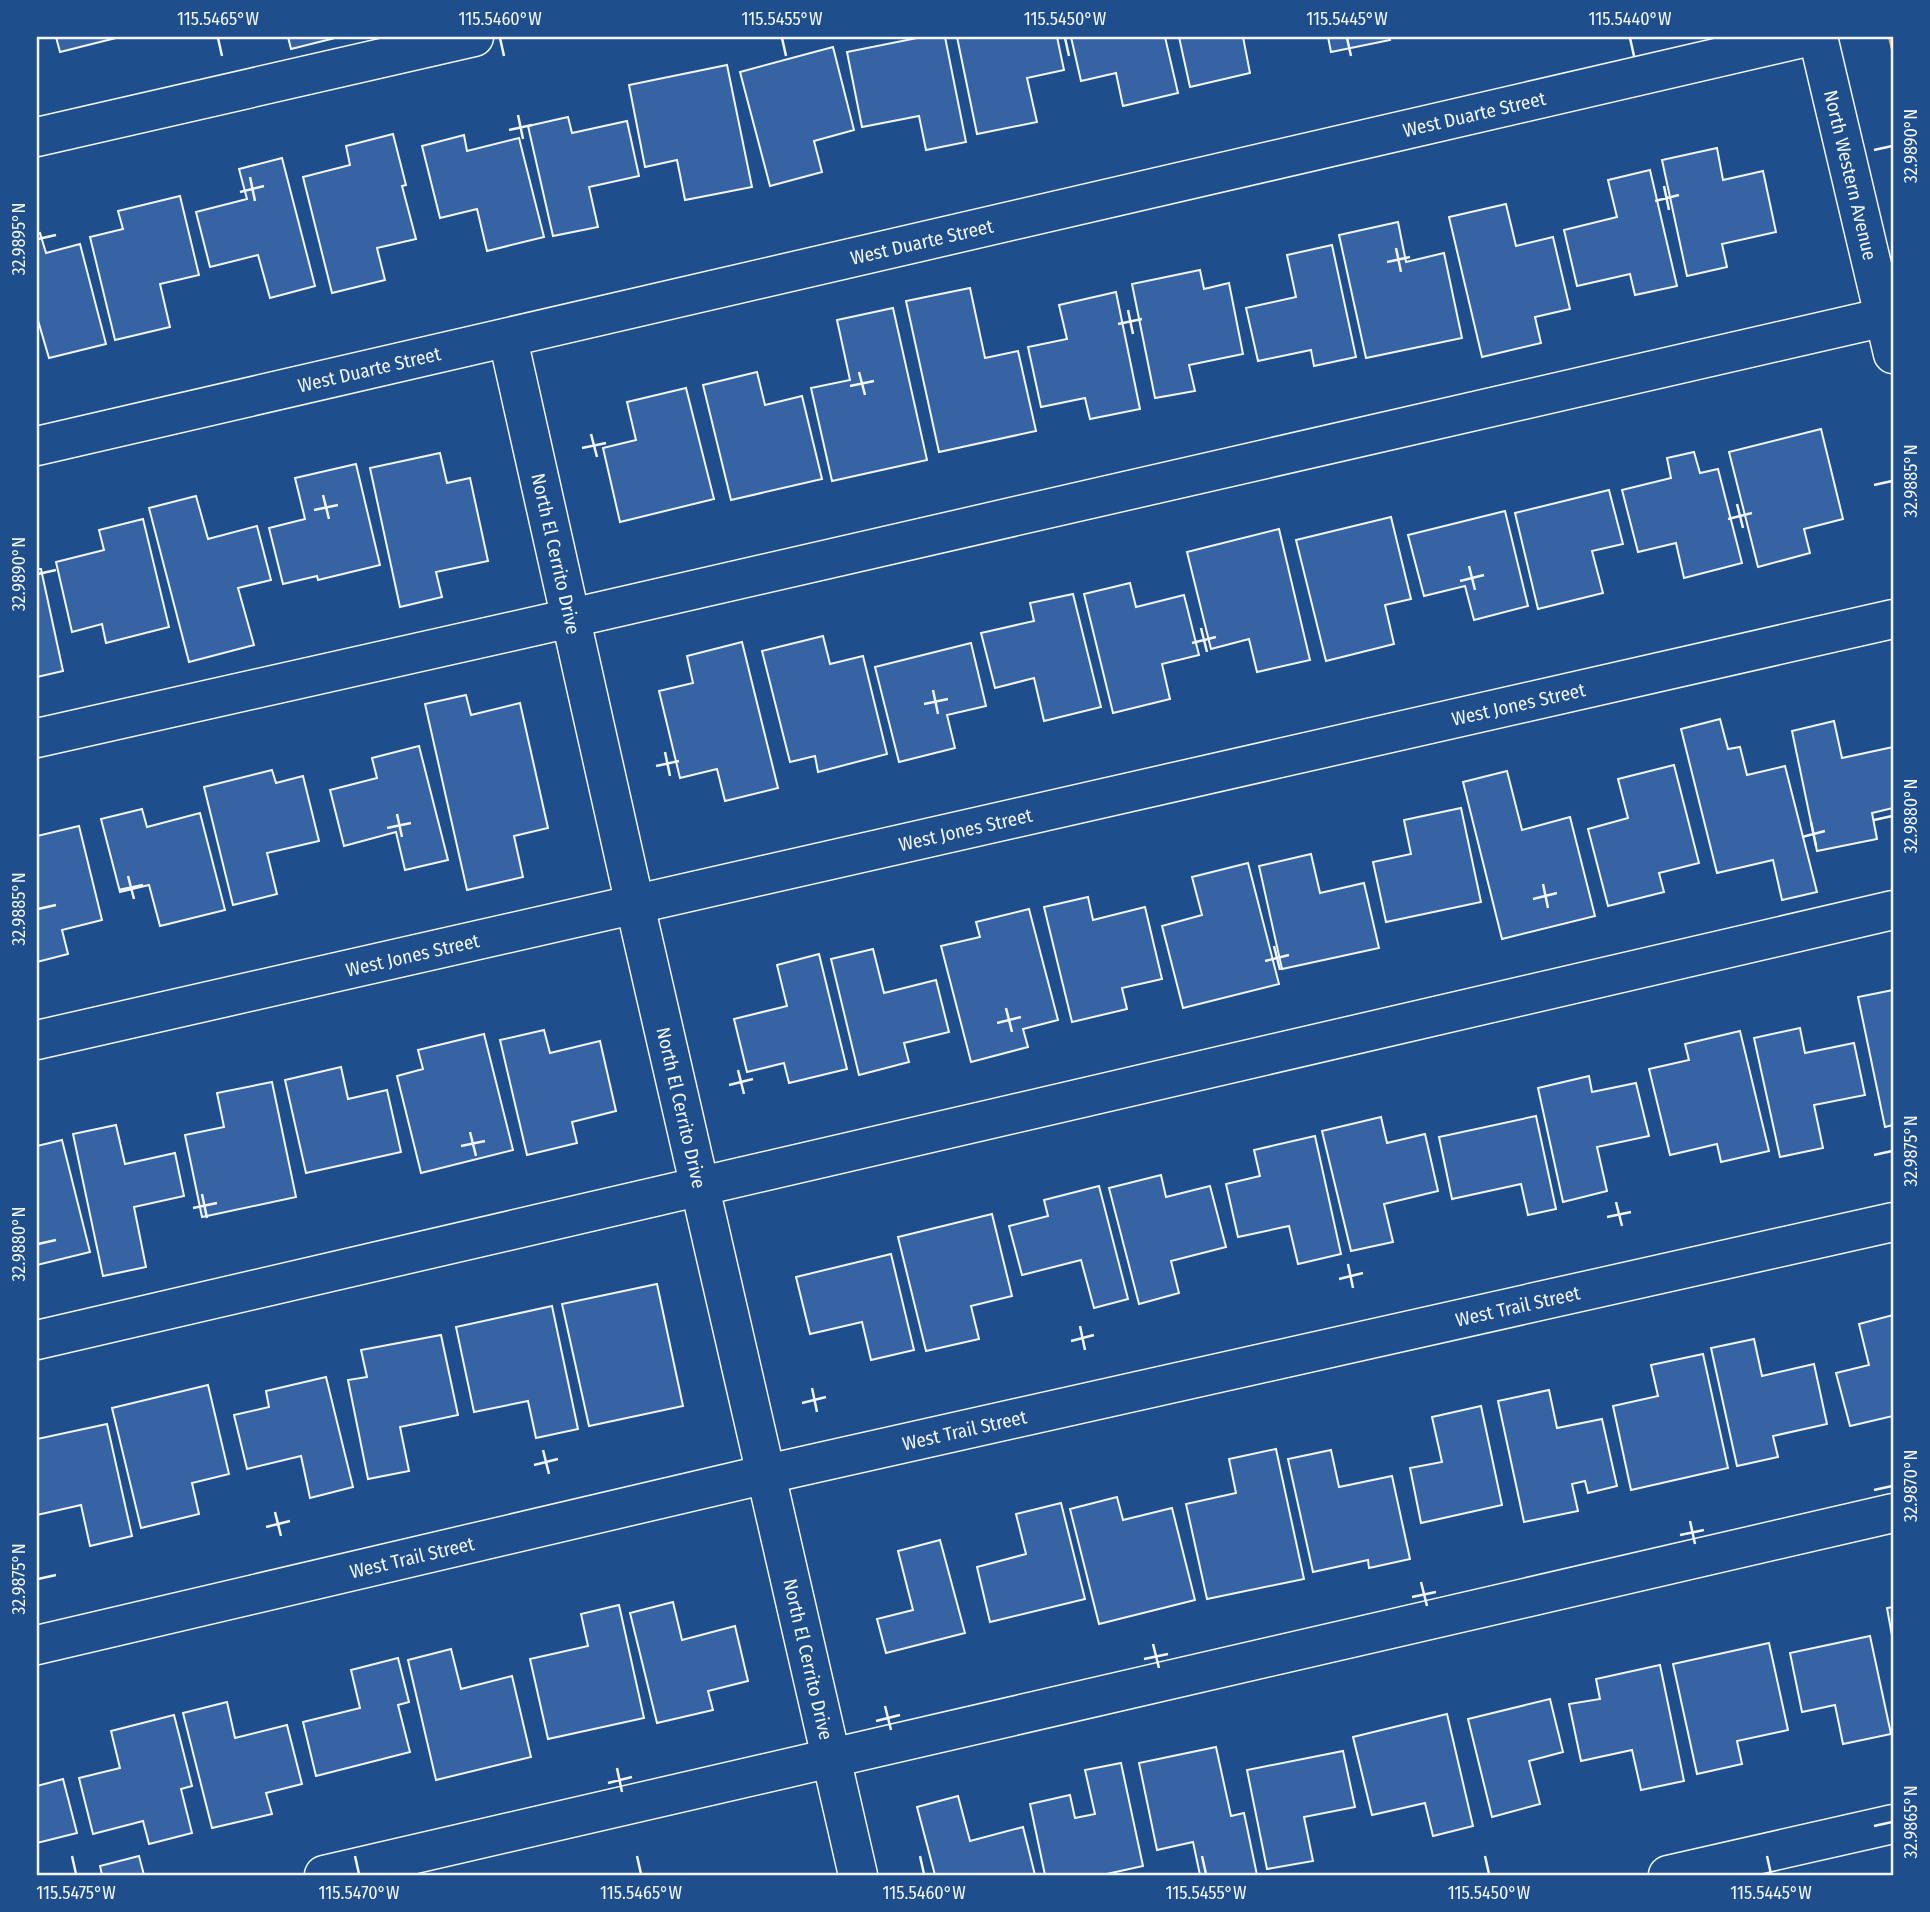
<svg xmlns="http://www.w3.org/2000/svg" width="1930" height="1912" viewBox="0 0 1930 1912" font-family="'Fira Sans Condensed',sans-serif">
<rect width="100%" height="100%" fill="#1f4e8c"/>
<!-- building -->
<g fill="#3563a3" stroke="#f2f6ff" stroke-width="2">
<path d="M56,37h64l-60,15z"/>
<path d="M288,37h51l-48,12z"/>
<path d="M922,37h23l21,105 -40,8 -7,-34 -57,11 -15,-75z"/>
<path d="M957,37h100l7,33 -37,8 10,44 -60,12z"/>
<path d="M1071,37h94l13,56 -55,13 -7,-33 -35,8z"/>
<path d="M1179,37h64l7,36 -60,14z"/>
<path d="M1328,37h61l1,3 -59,12z"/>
<path d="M833,47l21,83 -40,11 8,31 -52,14 -30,-114z"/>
<path d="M727,65l25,122 -67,13 -8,-40 -32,7 -16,-82z"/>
<path d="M568,117l4,16 55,-12 12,55 -50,11 9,40 -45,9 -25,-110z"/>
<path d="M393,134l13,51 -4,1 14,53 -39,9 8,32 -53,13 -29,-116 47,-12 -4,-19z"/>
<path d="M464,135l3,16 52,-13 25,99 -57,14 -10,-42 -37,9 -18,-72z"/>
<path d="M1717,148l6,32 40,-9 13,61 -54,12 5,23 -40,9 -25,-116z"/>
<path d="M282,158l33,128 -45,12 -12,-43 -48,12 -14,-55 51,-13 -8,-30z"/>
<path d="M1650,170l27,116 -42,9 -5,-21 -53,12 -13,-56 53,-13 -9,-37z"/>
<path d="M180,196l19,79 -39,9 10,43 -55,13 -25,-103 33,-8 -5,-18z"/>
<path d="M1506,204l10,42 37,-9 17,72 -35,8 6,26 -59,14 -33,-140z"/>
<path d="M1398,222l8,40 38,-9 18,85 -96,20 -27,-123z"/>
<path d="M40,233l6,20 34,-9 26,100 -57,14 -12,-41v-83z"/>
<path d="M1332,245l24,112 -42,9 -3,-16 -53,11 -12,-53 50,-11 -9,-42z"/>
<path d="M1200,270l4,19 25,-6 14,71 -54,11 6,26 -40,7 -23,-114z"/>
<path d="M970,288l15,70 33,-7 18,80 -97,21 -33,-151z"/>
<path d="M1116,292l24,117 -50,10 -5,-21 -44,9 -13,-60 39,-8 -8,-34z"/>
<path d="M893,308l34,152 -95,21 -21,-93 39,-8 -13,-60z"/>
<path d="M757,372l8,33 37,-9 20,83 -91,21 -28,-115z"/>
<path d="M686,388l28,111 -94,23 -17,-74 33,-8 -9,-38z"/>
<path d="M1821,429l22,90 -39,10 6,24 -52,14 -29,-115z"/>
<path d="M1694,452l6,21 18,-4 24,94 -58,15 -8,-35 -38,9 -16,-62 49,-12 -4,-20z"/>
<path d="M440,453l7,30 23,-5 18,83 -52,11 6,25 -42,10 -30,-139z"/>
<path d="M356,464l24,101 -62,15 -1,-4 -34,8 -14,-56 36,-9 -10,-41z"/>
<path d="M1609,490l14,54 -31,7 11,42 -65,16 -23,-96z"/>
<path d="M196,496l12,43 49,-13 14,54 -33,8 16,57 -65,17 -40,-154z"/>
<path d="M1505,511l23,95 -54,14 -9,-34 -41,10 -16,-61z"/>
<path d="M1391,517l20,82 -26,6 9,39 -68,17 -30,-121z"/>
<path d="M143,519l26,108 -63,16 -4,-19 -30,8 -16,-70 48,-12 -5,-20z"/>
<path d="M1279,529l31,131 -53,12 -8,-33 -38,10 -24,-97z"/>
<path d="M37,569h4l22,102 -26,6z"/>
<path d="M1130,583l6,24 48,-12 15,60 -37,9 8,35 -57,14 -29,-119z"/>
<path d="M1073,594l28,113 -57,14 -10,-43 -39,10 -14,-55 53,-12 -4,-18z"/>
<path d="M823,636l7,28 33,-8 24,98 -69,18 -3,-16 -25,6 -28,-111z"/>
<path d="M742,642l36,146 -53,13 -8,-32 -37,9 -21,-87 34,-8 -6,-27z"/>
<path d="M971,643l15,63 -39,9 8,33 -56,14 -24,-95z"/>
<path d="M466,695l5,20 49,-12 28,125 -34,8 9,41 -56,13 -42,-186z"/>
<path d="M1720,719l8,30 12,-2 7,28 38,-9 32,126 -35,8 -9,-40 -56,13 -36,-144z"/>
<path d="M1834,721l8,37 51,-11v61l-21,5 5,26 -60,12 -25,-120z"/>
<path d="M419,746l29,114 -43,10 -9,-38 -52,14 -14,-56 47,-12 -5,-20z"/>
<path d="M1674,765l25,98 -40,10 5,19 -56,14 -20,-77 40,-11 -10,-39z"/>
<path d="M272,770l4,13 27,-7 16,65 -52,12 10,41 -44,11 -29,-118z"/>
<path d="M1507,771l15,59 48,-13 25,99 -93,23 -39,-157z"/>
<path d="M1461,808l20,94 -95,20 -13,-60 38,-8 -7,-34z"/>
<path d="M142,809l5,18 53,-14 25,97 -65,16 -11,-41 -29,7 -19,-73z"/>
<path d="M79,826l23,94 -40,10 6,24 -31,8v-126z"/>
<path d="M1311,854l9,39 44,-10 15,65 -97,21 -23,-103z"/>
<path d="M1248,863l31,121 -96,24 -21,-82 40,-11 -10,-38z"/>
<path d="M1088,897l5,23 52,-13 17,72 -40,9 5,21 -55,13 -28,-115z"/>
<path d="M1029,909l29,111 -35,9 5,18 -57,15 -30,-116 39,-9 -4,-15z"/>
<path d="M873,949l11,44 52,-13 13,52 -45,11 5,19 -50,13 -28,-116z"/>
<path d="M819,954l28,115 -58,14 -5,-20 -37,9 -13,-53 53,-13 -10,-41z"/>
<path d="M1893,990v135l-8,2 -27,-130z"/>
<path d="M1800,1028l5,25 49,-10 11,52 -51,10 9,43 -43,9 -26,-119z"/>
<path d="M544,1030l6,23 50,-12 16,70 -44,11 5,21 -50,12 -27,-115z"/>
<path d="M1740,1031l29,120 -48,11 -4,-18 -47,11 -21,-86 40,-9 -4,-16z"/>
<path d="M484,1034l29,116 -92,23 -24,-97 26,-7 -5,-19z"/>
<path d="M341,1067l7,32 39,-9 14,62 -95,21 -21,-93z"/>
<path d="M1589,1076l3,16 44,-9 13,53 -52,11 10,44 -44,11 -25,-114z"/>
<path d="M272,1082l24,115 -94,20 -17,-82 39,-8 -7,-34z"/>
<path d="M1536,1116l20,93 -28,6 -7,-31 -69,15 -13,-62z"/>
<path d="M1381,1117l6,26 38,-9 13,57 -54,13 9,38 -42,9 -29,-120z"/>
<path d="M116,1125l9,39 50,-11 9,43 -50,11 12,60 -43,9 -30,-142z"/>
<path d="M1315,1136l26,118 -43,10 -9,-38 -51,11 -12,-53 34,-8 -6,-26z"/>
<path d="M62,1140l28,112 -53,13v-119z"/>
<path d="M1161,1175l5,22 44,-11 16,61 -55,14 8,32 -40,11 -30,-116z"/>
<path d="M1099,1186l29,113 -34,9 -13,-48 -59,15 -13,-49 39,-10 -4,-16z"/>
<path d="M992,1214l20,82 -41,10 8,33 -53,12 -28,-114z"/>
<path d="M891,1254l23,96 -43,10 -9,-38 -52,12 -14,-57z"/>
<path d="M657,1284l26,122 -94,20 -27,-122z"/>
<path d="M552,1306l26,123 -42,9 -8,-37 -54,11 -18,-85z"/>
<path d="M1893,1315v101l-43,10 -14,-53 33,-8 -10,-41z"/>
<path d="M441,1335l17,80 -58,12 9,44 -41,8 -20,-99 19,-3 -6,-27z"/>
<path d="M1754,1339l8,37 52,-12 13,60 -54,12 5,21 -41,9 -26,-118z"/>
<path d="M1703,1354l25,114 -97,22 -18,-84 45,-10 -7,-31z"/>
<path d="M326,1377l27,110 -43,11 -9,-42 -54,13 -13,-54 35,-8 -3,-16z"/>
<path d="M208,1385l21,89 -37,9 7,31 -58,14 -29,-120z"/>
<path d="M1549,1390l8,38 45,-9 15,67 -29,7 -3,-12 -13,3 6,27 -54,11 -26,-121z"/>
<path d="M1481,1406l21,99 -81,18 -11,-55 32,-6 -10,-45z"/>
<path d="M107,1424l25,112 -42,10 -9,-41 -44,10v-76z"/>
<path d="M1276,1449l28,130 -97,20 -21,-95 50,-11 -7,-34z"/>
<path d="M1331,1450l8,37 53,-11 18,83 -41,9 -1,-8 -55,12 -25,-113z"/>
<path d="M1117,1497l6,23 49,-12 23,92 -96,24 -29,-115z"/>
<path d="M1061,1503l24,96 -95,23 -13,-55 49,-13 -10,-40z"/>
<path d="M940,1540l25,93 -79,20 -9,-34 36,-9 -15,-59z"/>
<path d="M673,1602l9,38 53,-14 13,55 -40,10 5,19 -56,13 -27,-110z"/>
<path d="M619,1605l25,113 -96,21 -18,-80 58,-13 -7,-32z"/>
<path d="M1893,1607v34l-6,-33z"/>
<path d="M1870,1636l21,98 -48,10 -8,-39 -33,7 -12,-59z"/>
<path d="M1769,1643l19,87 -51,11 5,23 -45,10 -24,-110z"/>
<path d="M451,1649l10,40 51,-13 19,81 -95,23 -28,-120z"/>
<path d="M398,1658l11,44 -11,3 12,47 -94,24 -13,-54 57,-14 -9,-38z"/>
<path d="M1660,1665l24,116 -43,9 -9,-40 -51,11 -12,-57 31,-5 -4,-20z"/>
<path d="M1550,1699l13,53 -34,9 11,43 -48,13 -24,-98z"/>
<path d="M227,1702l8,36 52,-13 15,59 -36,9 6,21 -60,14 -29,-115z"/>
<path d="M1447,1714l26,112 -40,10 -8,-33 -53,12 -19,-78z"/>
<path d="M174,1715l18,71 -11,3 11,44 -43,11 -6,-23 -50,13 -14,-56 41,-10 -9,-37z"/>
<path d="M1216,1747l15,69 13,-3 13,62h-57l-7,-33 -36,8 -18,-87z"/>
<path d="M1343,1751l12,56 -51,10 9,44 -46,8 -20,-99z"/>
<path d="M1121,1763l22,103 -41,9h-57l-15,-71 40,-9 5,23 20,-4 -10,-44z"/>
<path d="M63,1779l14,54 -40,10v-57z"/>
<path d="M958,1796l12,45 53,-14 12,48h-100l-18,-68z"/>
<path d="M139,1856l5,19h-42l-2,-9z"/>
</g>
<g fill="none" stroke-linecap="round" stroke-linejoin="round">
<defs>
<g id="minor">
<path d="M37,137l437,-100"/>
<path id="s1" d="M508,339l127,566 223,970"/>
<path id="s2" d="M37,446l1770,-409"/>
<path d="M37,738l534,-120 1314,-301"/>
<path id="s3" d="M37,1040l1856,-421"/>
<path d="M37,1340l1856,-430"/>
<path id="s4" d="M37,1645l730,-171 1126,-252"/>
<path d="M324,1875l1569,-362"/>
<path d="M1668,1875l225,-51"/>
</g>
<g id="major">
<path id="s5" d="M1818,37l75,317"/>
</g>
</defs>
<!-- minor casing -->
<use href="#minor" stroke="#f2f6ff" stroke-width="41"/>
<!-- major casing -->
<use href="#major" stroke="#f2f6ff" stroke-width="41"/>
<!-- minor -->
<use href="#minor" stroke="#1f4e8c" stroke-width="38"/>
<!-- major -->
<use href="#major" stroke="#1f4e8c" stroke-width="38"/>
<!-- power -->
<path stroke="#ffb74d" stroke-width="2" stroke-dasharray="24 5 3.5 5" stroke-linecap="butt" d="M1889,37l4,17"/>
</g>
<!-- ticks -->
<path fill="none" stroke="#f2f6ff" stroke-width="2.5" d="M218,38l4,18M500,38l4,18M782,38l4,18M1065,38l4,18M1347,38l4,18M1630,38l4,18M518,115l5,24M509,130l23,-5M1874,150l18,-4M250,177l5,24M1664,186l5,24M240,192l24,-6M1655,201l24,-6M38,239l18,-4M1396,248l5,24M1387,262l23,-5M1128,310l5,24M1118,324l24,-5M859,372l6,23M850,386l24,-5M591,434l6,23M582,448l24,-5M1874,485l18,-4M323,495l6,24M1737,504l6,24M314,510l24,-5M1728,519l24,-6M1469,566l6,24M38,574l18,-4M1460,581l24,-6M1201,628l6,24M1192,643l24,-6M933,690l5,24M924,704l24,-5M665,752l5,24M656,766l23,-5M397,814l5,23M1874,820l18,-4M1811,822l5,24M387,828l24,-5M1802,837l23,-6M128,876l6,23M1543,884l5,24M119,890l24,-5M1533,899l24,-6M38,909l18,-4M1274,946l6,24M1265,961l24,-6M1006,1008l6,24M997,1023l24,-6M738,1070l6,24M729,1085l24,-6M470,1132l6,24M461,1146l24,-5M1874,1155l18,-4M202,1194l5,24M1616,1202l6,24M193,1208l24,-5M1607,1217l24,-5M38,1244l18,-4M1348,1264l5,24M1339,1279l24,-6M1080,1326l5,24M1071,1341l23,-6M812,1388l5,24M802,1403l24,-6M543,1450l6,24M534,1465l24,-6M1874,1490l18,-4M275,1512l6,24M1690,1521l5,23M266,1527l24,-6M1680,1535l24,-5M38,1579l18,-4M1421,1582l6,24M1412,1597l24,-5M1153,1644l6,24M1144,1659l24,-5M885,1706l6,24M876,1721l24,-6M617,1768l5,24M608,1783l24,-6M1874,1826l18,-4M72,1856l4,18M355,1856l4,18M637,1856l4,18M920,1856l4,18M1202,1856l4,18M1485,1856l4,18M1767,1856l4,18"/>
<g text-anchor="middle" stroke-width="5" stroke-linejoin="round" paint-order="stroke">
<!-- street labels -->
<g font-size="19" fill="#f2f6ff" stroke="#1f4e8c">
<text dy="7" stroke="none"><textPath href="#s2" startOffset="1475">West Duarte Street</textPath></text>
<text dy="7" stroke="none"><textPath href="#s5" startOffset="142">North Western Avenue</textPath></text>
<text dy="7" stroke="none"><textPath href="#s2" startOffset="908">West Duarte Street</textPath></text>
<text dy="7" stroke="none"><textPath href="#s2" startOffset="341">West Duarte Street</textPath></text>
<text dy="7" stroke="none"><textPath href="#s1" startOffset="220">North El Cerrito Drive</textPath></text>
<text dy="7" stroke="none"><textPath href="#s3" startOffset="1519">West Jones Street</textPath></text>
<text dy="7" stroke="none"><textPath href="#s3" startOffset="952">West Jones Street</textPath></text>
<text dy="7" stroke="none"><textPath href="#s3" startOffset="385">West Jones Street</textPath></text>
<text dy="7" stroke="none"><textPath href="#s1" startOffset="788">North El Cerrito Drive</textPath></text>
<text dy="7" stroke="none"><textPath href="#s4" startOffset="1519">West Trail Street</textPath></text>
<text dy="7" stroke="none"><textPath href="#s4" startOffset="952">West Trail Street</textPath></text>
<text dy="7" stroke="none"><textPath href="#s4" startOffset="385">West Trail Street</textPath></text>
<text dy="7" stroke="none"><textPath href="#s1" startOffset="1354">North El Cerrito Drive</textPath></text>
</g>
</g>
<!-- border -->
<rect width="1930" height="1912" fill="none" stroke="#1f4e8c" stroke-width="77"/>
<rect x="38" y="38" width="1854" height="1836" fill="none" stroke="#f2f6ff" stroke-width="2.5"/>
<g font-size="18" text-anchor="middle" fill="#f2f6ff">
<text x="218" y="25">115.5465°W</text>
<text x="500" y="25">115.5460°W</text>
<text x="782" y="25">115.5455°W</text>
<text x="1065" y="25">115.5450°W</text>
<text x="1347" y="25">115.5445°W</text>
<text x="1630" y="25">115.5440°W</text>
<text transform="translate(1911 146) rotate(-90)" y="6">32.9890°N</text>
<text transform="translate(19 239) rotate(-90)" y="6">32.9895°N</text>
<text transform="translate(1911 481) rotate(-90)" y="6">32.9885°N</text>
<text transform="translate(19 574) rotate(-90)" y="6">32.9890°N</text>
<text transform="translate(1911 816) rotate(-90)" y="6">32.9880°N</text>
<text transform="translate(19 909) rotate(-90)" y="6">32.9885°N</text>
<text transform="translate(1911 1151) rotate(-90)" y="6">32.9875°N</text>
<text transform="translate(19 1244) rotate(-90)" y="6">32.9880°N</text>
<text transform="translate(1911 1486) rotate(-90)" y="6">32.9870°N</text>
<text transform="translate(19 1579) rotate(-90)" y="6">32.9875°N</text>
<text transform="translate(1911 1822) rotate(-90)" y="6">32.9865°N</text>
<text x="76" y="1899">115.5475°W</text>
<text x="359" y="1899">115.5470°W</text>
<text x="641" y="1899">115.5465°W</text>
<text x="924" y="1899">115.5460°W</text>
<text x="1206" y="1899">115.5455°W</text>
<text x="1489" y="1899">115.5450°W</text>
<text x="1771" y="1899">115.5445°W</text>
</g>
</svg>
